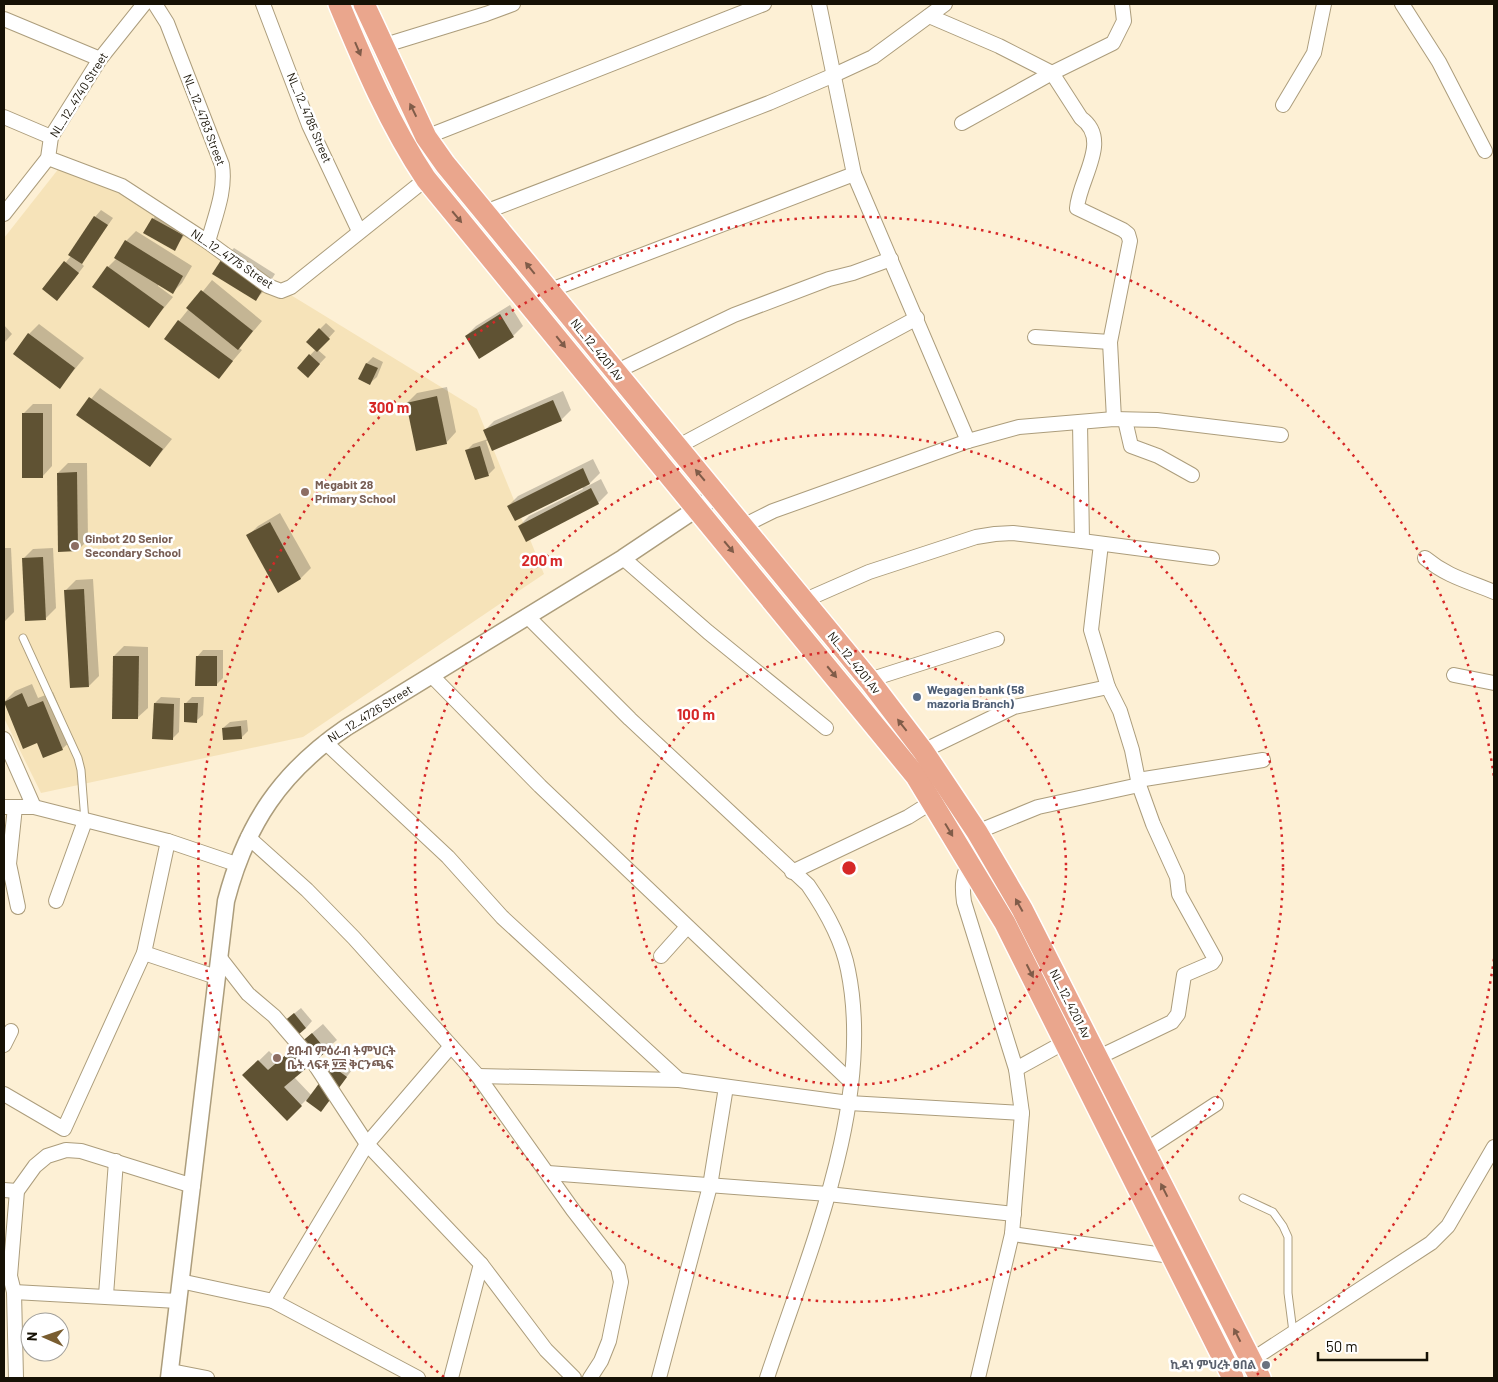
<svg xmlns="http://www.w3.org/2000/svg" width="1498" height="1382" viewBox="0 0 1498 1382" font-family="Barlow,'Noto Sans Ethiopic',sans-serif">
<rect width="100%" height="100%" fill="#fdf0d5"/>
<!-- built -->
<path fill="#f6e3b9" d="M67,158l410,251 67,165 -241,163 -262,56 -37,-75v-480z"/>
<!-- shadow -->
<g fill="#0003">
<path d="M101,210l12,8 -32,45 3,3 -21,27 -19,-4 27,-33 24,-39z"/>
<path d="M159,212l30,17 -15,20 -21,-30z"/>
<path d="M136,231l56,35 -10,17 -10,10 -13,-9 -1,2 15,11 -24,29 -41,-59 8,-8 10,-18z"/>
<path d="M234,248l41,26 -10,16 -10,10 -31,-42z"/>
<path d="M212,280l50,41 -23,27 3,2 -23,27 -40,-56z"/>
<path d="M510,305l13,21 -10,10h-47l10,-10z"/>
<path d="M326,323l9,8 -17,19 8,7 -18,19 -9,-9 17,-18 4,-20z"/>
<path d="M39,324l45,34 -24,29 -31,-53z"/>
<path d="M4,325l8,9 -8,9z"/>
<path d="M373,357l10,5 -6,15 -7,6 -3,-20z"/>
<path d="M447,387l9,45 -10,11 -39,-40 10,-10z"/>
<path d="M100,388l72,51 -22,27 -72,-51z"/>
<path d="M563,391l8,19 -10,10 -75,21 9,27 -6,6 -14,5 -9,-28 7,-7 15,-5 -4,-8 10,-10z"/>
<path d="M33,404h19v62l-10,11 -19,-63z"/>
<path d="M593,459l7,14 -14,14 15,-8 7,14 -10,10 -79,23 10,-10 54,-27 -1,-2 -74,19 10,-10z"/>
<path d="M68,463h19l1,77 -10,10 -20,-77z"/>
<path d="M280,513l31,55 -10,10 -22,13 -31,-55 10,-10z"/>
<path d="M4,548h7l3,64 -10,10z"/>
<path d="M53,548l3,60 -10,10 -23,-59 10,-10z"/>
<path d="M93,579l6,97 -10,10 -23,-96 10,-10z"/>
<path d="M124,646l24,1v61l-11,10 -23,-62z"/>
<path d="M203,650h20v28l-7,7 -19,-28z"/>
<path d="M32,684l6,14 15,-6 20,47 -11,10 -25,-8 -13,6 -19,-46 10,-10z"/>
<path d="M161,697l19,1 -1,34 -7,7 -17,-36z"/>
<path d="M192,697h12l-1,18 -7,6 -10,-18z"/>
<path d="M247,720l1,11 -7,7 -18,-10 7,-6z"/>
<path d="M301,1008l11,13 -6,7 -22,-6z"/>
<path d="M323,1024l14,16 -43,37 18,19 27,-35 13,9 -31,40 -15,-10 -19,19 -43,-44 25,-24 10,10z"/>
</g>
<!-- building -->
<g fill="#5f5233">
<path d="M94,216l14,9 -26,39 -14,-9z"/>
<path d="M152,218l31,17 -8,16 -32,-18z"/>
<path d="M125,240l58,36 -10,18 -59,-36z"/>
<path d="M223,257l43,27 -10,17 -44,-27z"/>
<path d="M64,261l15,12 -22,28 -15,-12z"/>
<path d="M107,266l57,41 -15,21 -57,-41z"/>
<path d="M201,290l52,41 -15,19 -52,-42z"/>
<path d="M500,314l14,23 -35,22 -14,-23z"/>
<path d="M178,320l55,41 -14,18 -55,-40z"/>
<path d="M319,328l11,11 -13,13 -11,-10z"/>
<path d="M28,333l47,35 -15,21 -47,-35z"/>
<path d="M309,354l11,10 -12,14 -11,-10z"/>
<path d="M366,363l12,5 -8,17 -12,-6z"/>
<path d="M437,396l10,48 -31,7 -10,-48z"/>
<path d="M89,397l74,52 -13,18 -74,-52z"/>
<path d="M553,400l9,21 -70,30 -9,-21z"/>
<rect x="22" y="413" width="21" height="65"/>
<path d="M480,446l9,30 -14,4 -10,-30z"/>
<path d="M583,468l7,16 -75,37 -8,-15z"/>
<path d="M77,472l1,79 -20,1 -1,-79z"/>
<path d="M591,488l8,16 -73,38 -8,-16z"/>
<path d="M270,522l31,57 -23,14 -32,-58z"/>
<path d="M43,557l3,63 -21,1 -3,-63z"/>
<path d="M84,589l5,98 -19,1 -6,-98z"/>
<path d="M113,656h26l-1,63h-26z"/>
<path d="M196,656h21v30h-22z"/>
<path d="M22,693l6,14 15,-6 20,49 -20,8 -6,-15 -14,6 -19,-47z"/>
<path d="M154,703l20,1 -1,36 -21,-1z"/>
<path d="M184,703h14l-1,20 -13,-1z"/>
<path d="M241,726l1,13 -19,1 -1,-12z"/>
<path d="M294,1013l12,15 -17,15 -13,-15z"/>
<path d="M312,1033l15,18 -43,36 18,19 -15,15 -45,-46 16,-15 10,10z"/>
<path d="M332,1066l15,11 -26,35 -15,-11z"/>
</g>
<g fill="none" stroke-linecap="round" stroke-linejoin="round">
<defs>
<g id="service">
<path d="M23,638l55,120 3,12 4,51"/>
<path d="M1243,1198l30,14 10,14 5,11v56l5,39"/>
</g>
<g id="minor">
<path d="M155,4l12,19 55,142c4,26 -7,51 -14,77"/>
<path d="M263,4l46,121 50,106"/>
<path d="M819,4l35,170 114,267"/>
<path d="M1402,4l37,58 46,89"/>
<path d="M929,16l70,30 53,27 29,45c31,22 -2,61 -4,90l46,22 5,4 2,7 -20,101 4,77"/>
<path d="M4,19l96,40"/>
<path d="M382,46l104,-32 27,-10"/>
<path d="M1283,105l31,-52 10,-49"/>
<path d="M4,117l47,20"/>
<path d="M962,123l90,-50 61,-30 11,-22 -2,-17"/>
<path d="M426,137l338,-133"/>
<path d="M48,158l74,28 86,56 60,44 13,5 10,-4 135,-108"/>
<path d="M485,212l284,-109 65,-28 39,-18 72,-53"/>
<path d="M4,214l44,-56 3,-21 49,-78 44,-55"/>
<path d="M548,291l306,-117"/>
<path d="M1035,337l75,5"/>
<path d="M615,372l119,-57 95,-36 24,-6 38,-14"/>
<path d="M1125,420l6,26 27,10 34,19"/>
<path d="M1080,423l2,118"/>
<path d="M677,447l240,-129"/>
<path d="M741,527l32,-16 195,-70 51,-14 95,-8 43,1 124,15"/>
<path d="M623,558l85,74 118,96"/>
<path d="M1425,558c23,19 43,23 69,34"/>
<path d="M803,601l66,-29 107,-35 19,-3 18,-1 69,8 130,17"/>
<path d="M527,616l103,103 178,166c18,26 34,54 40,85 27,132 -40,284 -81,408"/>
<path d="M1454,675l40,8"/>
<path d="M432,676l108,110 310,295"/>
<path d="M869,680l128,-41"/>
<path d="M4,739l30,68"/>
<path d="M325,742l123,115 54,60 177,163"/>
<path d="M923,751l91,-44 94,-20 -17,-57 10,-86"/>
<path d="M1138,780l125,-20"/>
<path d="M4,807h30l134,34 68,23"/>
<path d="M15,807l-6,57 9,43"/>
<path d="M977,832l61,-25 101,-22"/>
<path d="M248,837l59,53 47,48 124,138 95,134 45,58 3,14 -12,59 -8,20 -11,17"/>
<path d="M969,863c-7,14 -7,24 -5,39l52,167 6,44 -10,121 -34,144"/>
<path d="M792,872l116,-55 24,-15"/>
<path d="M56,901l29,-80"/>
<path d="M144,953l72,24"/>
<path d="M661,956l26,-29"/>
<path d="M220,958l28,36 26,22 38,44 55,84 114,120 65,86 28,28"/>
<path d="M4,1045l7,-14"/>
<path d="M1097,1058l75,-36 6,-8 6,-39 28,-12 3,-4 -36,-65 -2,-17 -24,-53 -14,-39 -7,-35 -12,-39 -12,-24"/>
<path d="M1016,1069l49,-27"/>
<path d="M478,1076l201,4 170,23 173,10"/>
<path d="M4,1094l60,35 80,-176 24,-112"/>
<path d="M1144,1151l72,-47"/>
<path d="M548,1173l280,21 186,20"/>
<path d="M4,1190l13,1"/>
<path d="M1012,1234l159,22"/>
<path d="M180,1281l93,20 94,-157 84,-98"/>
<path d="M14,1292l164,9"/>
<path d="M106,1295l10,-134"/>
<path d="M273,1301l145,77"/>
<path d="M1250,1361l181,-118 17,-17 46,-79"/>
<path d="M171,1371l36,7"/>
<path d="M16,1378l-2,-86 -4,-16 7,-85 18,-25 12,-10 19,-6 15,1 112,35"/>
<path d="M451,1378l30,-114"/>
<path d="M659,1378l51,-192 16,-99"/>
</g>
<path id="tertiary" d="M169,1378l57,-477c20,-77 55,-129 121,-174l276,-169 94,-63"/>
<g id="primary">
<path d="M339,4c25,60 51,121 87,175l490,597 89,147 228,455"/>
<path d="M364,4l62,133 19,27 424,516 54,71 54,81 45,77 238,469"/>
</g>
</defs>
<!-- service casing -->
<use href="#service" stroke="#ac9d7c" stroke-width="9"/>
<!-- minor casing -->
<use href="#minor" stroke="#ac9d7c" stroke-width="16"/>
<!-- tertiary casing -->
<use href="#tertiary" stroke="#ac9d7c" stroke-width="19"/>
<!-- primary casing -->
<use href="#primary" stroke="#fff" stroke-width="24"/>
<!-- service -->
<use href="#service" stroke="#fff" stroke-width="7"/>
<!-- minor -->
<use href="#minor" stroke="#fff" stroke-width="14"/>
<!-- tertiary -->
<use href="#tertiary" stroke="#fff" stroke-width="16"/>
<!-- primary -->
<use href="#primary" stroke="#eaa68d" stroke-width="21"/>
</g>
<!-- one-way arrows -->
<defs><path id="oneway-solid" d="M-6-.8H1V-3.2L6.5 0L1 3.2V.8H-6Z" transform="scale(1.25)"/></defs>
<g fill="#805c49">
<use href="#oneway-solid" transform="translate(358 49) rotate(67)"/>
<use href="#oneway-solid" transform="translate(413 110) rotate(-116)"/>
<use href="#oneway-solid" transform="translate(457 217) rotate(50)"/>
<use href="#oneway-solid" transform="translate(530 268) rotate(-129)"/>
<use href="#oneway-solid" transform="translate(561 342) rotate(51)"/>
<use href="#oneway-solid" transform="translate(700 475) rotate(-130)"/>
<use href="#oneway-solid" transform="translate(729 547) rotate(50)"/>
<use href="#oneway-solid" transform="translate(832 672) rotate(50)"/>
<use href="#oneway-solid" transform="translate(902 725) rotate(-128)"/>
<use href="#oneway-solid" transform="translate(949 830) rotate(59)"/>
<use href="#oneway-solid" transform="translate(1019 905) rotate(-119)"/>
<use href="#oneway-solid" transform="translate(1030 971) rotate(63)"/>
<use href="#oneway-solid" transform="translate(1164 1190) rotate(-117)"/>
<use href="#oneway-solid" transform="translate(1237 1335) rotate(-117)"/>
</g>
<!-- distance rings -->
<g fill="none" stroke="#d62828" stroke-width="2.5" stroke-dasharray="2.5 5">
<circle cx="849" cy="868" r="217"/>
<circle cx="849" cy="868" r="434"/>
<path d="M1494 959A651 651 0 0 1 1254 1377M444 1377A651 651 0 1 1 1494 777"/>
</g>
<!-- markers -->
<g fill="#8d6e63" stroke="#fff" stroke-width="2">
<circle cx="305" cy="492" r="5"/>
<circle cx="75" cy="546" r="5"/>
<circle cx="277" cy="1058" r="5"/>
</g>
<circle fill="#5c6f8a" stroke="#fff" stroke-width="2" cx="917" cy="697" r="5"/>
<circle fill="#6b7280" stroke="#fff" stroke-width="2" cx="1266" cy="1365" r="5"/>
<g text-anchor="middle" stroke-width="5" stroke-linejoin="round" paint-order="stroke">
<!-- street labels -->
<g font-size="12" fill="#161105" stroke="#fff">
<text transform="translate(79 95) rotate(-58)" y="4">NL_12_4740 Street</text>
<text transform="translate(309 118) rotate(67)" y="4">NL_12_4785 Street</text>
<text transform="translate(204 120) rotate(69)" y="4">NL_12_4783 Street</text>
<text transform="translate(232 259) rotate(34)" y="4">NL_12_4775 Street</text>
<text transform="translate(597 350) rotate(51)" y="4">NL_12_4201 Av</text>
<text transform="translate(854 663) rotate(51)" y="4">NL_12_4201 Av</text>
<text transform="translate(370 714) rotate(-32)" y="4">NL_12_4726 Street</text>
<text transform="translate(1070 1004) rotate(63)" y="4">NL_12_4201 Av</text>
</g>
<!-- education labels -->
<g font-size="12" font-weight="bold" fill="#785e54" stroke="#fff" text-anchor="start">
<text x="315" y="489">Megabit 28<tspan x="315" dy="14">Primary School</tspan></text>
<text x="85" y="543">Ginbot 20 Senior<tspan x="85" dy="14">Secondary School</tspan></text>
<text x="287" y="1055">ደቡብ ምዕራብ ትምህርት<tspan x="287" dy="14">ቤት ላፍቶ ፶፰ ቅርንጫፍ</tspan></text>
</g>
<!-- service labels -->
<g font-size="12" font-weight="bold" fill="#4e5e75" stroke="#fff" text-anchor="start">
<text x="927" y="694">Wegagen bank (58<tspan x="927" dy="14">mazoria Branch)</tspan></text>
</g>
<!-- worship labels -->
<g font-size="12" font-weight="bold" fill="#5b616d" stroke="#fff" text-anchor="end">
<text x="1256" y="1369">ኪዳነ ምህረት ፀበል</text>
</g>
</g>
<circle cx="849" cy="868" r="8" fill="#d62828" stroke="#fff" stroke-width="2.5"/>
<g font-size="15" text-anchor="middle" font-weight="bold" fill="#d62828" stroke="#fff" stroke-width="5" stroke-linejoin="round" paint-order="stroke">
<text x="389" y="413">300 m</text>
<text x="542" y="566">200 m</text>
<text x="696" y="720">100 m</text>
</g>
<!-- border -->
<rect width="1498" height="1382" fill="none" stroke="#161105" stroke-width="10"/>
<!-- north arrow -->
<g transform="translate(45 1337) rotate(272)"><circle r="24" fill="#ffffff" stroke="#a2a09b"/>
<path d="M0-4L9 19L0 12L-9 19Z" fill="#795d30"/>
<text y="-8" font-size="14" font-weight="bold" text-anchor="middle" fill="#161105">N</text>
</g>
<!-- scale -->
<path d="M1318 1352v8h109v-8" fill="none" stroke="#161105" stroke-width="2.5"/>
<text x="1326" y="1352" font-size="15" fill="#161105" stroke="#ffffff" stroke-width="4" paint-order="stroke">50 m</text>
</svg>
